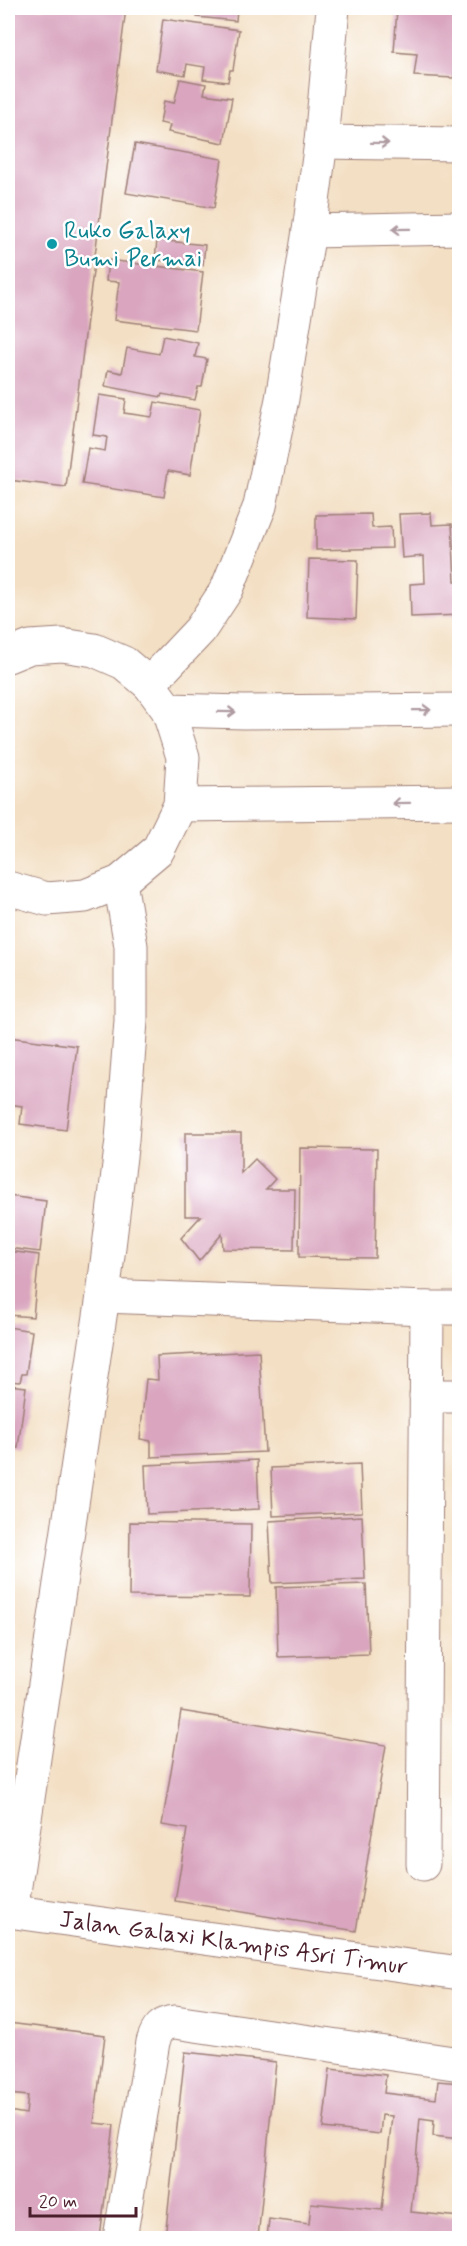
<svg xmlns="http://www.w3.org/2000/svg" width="467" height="2246" viewBox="0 0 467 2246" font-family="Mynerve,sans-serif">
<rect width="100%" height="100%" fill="#fff"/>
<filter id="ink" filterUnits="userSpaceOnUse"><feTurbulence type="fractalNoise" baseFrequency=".0167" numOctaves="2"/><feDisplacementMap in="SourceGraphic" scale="12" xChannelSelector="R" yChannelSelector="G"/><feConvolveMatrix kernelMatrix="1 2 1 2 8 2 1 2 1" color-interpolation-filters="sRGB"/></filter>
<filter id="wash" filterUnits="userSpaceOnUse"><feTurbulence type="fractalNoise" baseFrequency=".008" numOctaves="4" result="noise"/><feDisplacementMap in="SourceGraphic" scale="24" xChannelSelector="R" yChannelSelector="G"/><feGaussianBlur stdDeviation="1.35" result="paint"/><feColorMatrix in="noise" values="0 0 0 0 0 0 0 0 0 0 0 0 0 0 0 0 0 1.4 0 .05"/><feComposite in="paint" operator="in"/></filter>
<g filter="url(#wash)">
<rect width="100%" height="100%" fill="#f3dfc3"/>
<g id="blocks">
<!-- building -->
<g fill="#d9a5bf">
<path d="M8,8h118l-60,479 -58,-7z"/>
<path d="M197,8h40l-1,13 -39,-4z"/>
<path d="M397,8h63v59h-5l-1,11 -40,-2 3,-22 -23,-2z"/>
<path d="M163,19l76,11 -6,40h-3l-2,12 -25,-3 2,-12 -18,-3 -2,11 -29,-5z"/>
<path d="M180,79l26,5 -2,10 28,4 -8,45 -56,-11 2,-7 -10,-2 4,-22 10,2z"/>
<path d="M135,144l87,15 -8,49 -88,-15z"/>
<path d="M157,240l48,5 -2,20 -48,-5z"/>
<path d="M108,260l95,12 -7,58 -82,-10 5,-38 -13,-1z"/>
<path d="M163,336l35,7 -3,14 12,2 -5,28h-4l-3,13 -33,-6 -1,3 -56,-11 3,-16 14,3 5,-25 32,6z"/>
<path d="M99,395l27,4 -2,14 28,4 3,-15 45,8 -10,65 -22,-4 -4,26 -82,-13 6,-36 17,3 2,-14 -14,-2z"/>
<path d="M431,513l1,12 20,-1 3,57h5v34l-49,2 -1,-33 15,-1 -1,-27 -22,2 -3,-44z"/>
<path d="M371,514l1,14 19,-1 1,21 -76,2v-35z"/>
<path d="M309,559l49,1 -2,59 -49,-2z"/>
<path d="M8,1037l69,9 -11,84 -46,-6 2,-18 -14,-2z"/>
<path d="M185,1133h56v40l14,-14 20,20 -9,10h29l-1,61 -71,-1 -1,-15 -23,27 -18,-23 20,-22h-16z"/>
<path d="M300,1148l77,1 -2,109 -76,-1z"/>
<path d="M8,1196l38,5 -6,51 -32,-4z"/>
<path d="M8,1251l31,4 -6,62 -25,-2z"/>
<path d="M8,1327l24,4 -6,43h-4l-2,8 -12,-1z"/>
<path d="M259,1351l6,101 -114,5v-16l-11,-2 6,-60 12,1 -1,-24z"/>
<path d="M8,1385l18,2 -8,61 -10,-2z"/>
<path d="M257,1460l2,49 -112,5 -2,-49z"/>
<path d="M360,1464l2,48 -89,4 -2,-48z"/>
<path d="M362,1516l3,63 -93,4 -3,-62z"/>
<path d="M130,1522l121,2 -1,73 -121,-1z"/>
<path d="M366,1584l3,70 -91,3 -2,-70z"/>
<path d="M181,1711l205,34 -30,186 -181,-30 12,-72 -25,-4z"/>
<path d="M8,2023l97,12 -11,88 20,2 -14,113h-92v-127l18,3 2,-18 -20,-2z"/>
<path d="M185,2052l91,10 -18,176h-93z"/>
<path d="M330,2069l56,6 -2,18 52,6 2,-18 22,2v56l-27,-3 1,-16 -14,-2 -9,94 49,5v21h-193l2,-19 40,5 2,-21 71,7 10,-94 -10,-1 -2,19 -57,-6z"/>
</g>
</g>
</g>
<g filter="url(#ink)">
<use href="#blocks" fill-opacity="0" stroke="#9e7f77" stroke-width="1.5"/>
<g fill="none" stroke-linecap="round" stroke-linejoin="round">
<defs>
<g id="minor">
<path d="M321,142l139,2"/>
<path d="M309,231l151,-3"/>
<path d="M8,656l22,-9 32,-2 32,5 30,13 25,21 19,26 15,47 -3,48 -22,45 -38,32 -35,14 -38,3 -39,-11"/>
<path d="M149,684l51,-54 27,-41 33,-83 22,-107 27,-168 12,-89 12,-134"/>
<path d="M168,710l76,2 216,-2"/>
<path d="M180,805l280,-3"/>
<path d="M103,1296l324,12h33"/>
<path d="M426,1396h34"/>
<path d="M423,1864l4,-556"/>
<path id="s1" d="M8,1911l452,62"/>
<path d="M11,1912l92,-616 19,-156 9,-119v-75l-11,-64"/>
<path d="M120,2238l33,-196c4,-13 9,-19 22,-20l285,42"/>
</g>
</defs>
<!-- minor casing -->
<use href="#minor" stroke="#9e7f77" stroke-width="35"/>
<!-- minor -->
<use href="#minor" stroke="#fff" stroke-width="33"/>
</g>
<!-- one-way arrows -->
<defs><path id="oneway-shaft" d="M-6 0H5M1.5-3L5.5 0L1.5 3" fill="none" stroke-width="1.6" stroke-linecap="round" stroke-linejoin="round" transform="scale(1.5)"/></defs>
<g stroke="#ae9aa0">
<use href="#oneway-shaft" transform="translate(380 143) rotate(1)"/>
<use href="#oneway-shaft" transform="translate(401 229) rotate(179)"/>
<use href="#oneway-shaft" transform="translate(422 710) rotate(-1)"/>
<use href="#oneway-shaft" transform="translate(227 712) rotate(1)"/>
<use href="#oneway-shaft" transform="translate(401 803) rotate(179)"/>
</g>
</g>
<!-- markers -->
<circle fill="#0f9aa8" stroke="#fff" stroke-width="2" cx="52" cy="244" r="6"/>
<g text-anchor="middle" stroke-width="5" stroke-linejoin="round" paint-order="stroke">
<!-- culture labels -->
<g font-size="24" fill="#0d838f" stroke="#fff" text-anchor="start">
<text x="64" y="238">Ruko Galaxy<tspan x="64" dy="28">Bumi Permai</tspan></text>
</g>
<!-- street labels -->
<g font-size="24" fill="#4a1f2b" stroke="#fff">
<text dy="8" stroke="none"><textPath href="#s1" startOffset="228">Jalan Galaxi Klampis Asri Timur</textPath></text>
</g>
</g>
<!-- margin -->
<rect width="467" height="2246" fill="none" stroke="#fff" stroke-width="30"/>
<!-- scale -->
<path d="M30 2207v9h106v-9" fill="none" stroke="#4a1f2b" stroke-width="3"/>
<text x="39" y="2207" font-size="18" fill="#4a1f2b" stroke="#ffffff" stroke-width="4.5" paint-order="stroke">20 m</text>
</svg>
